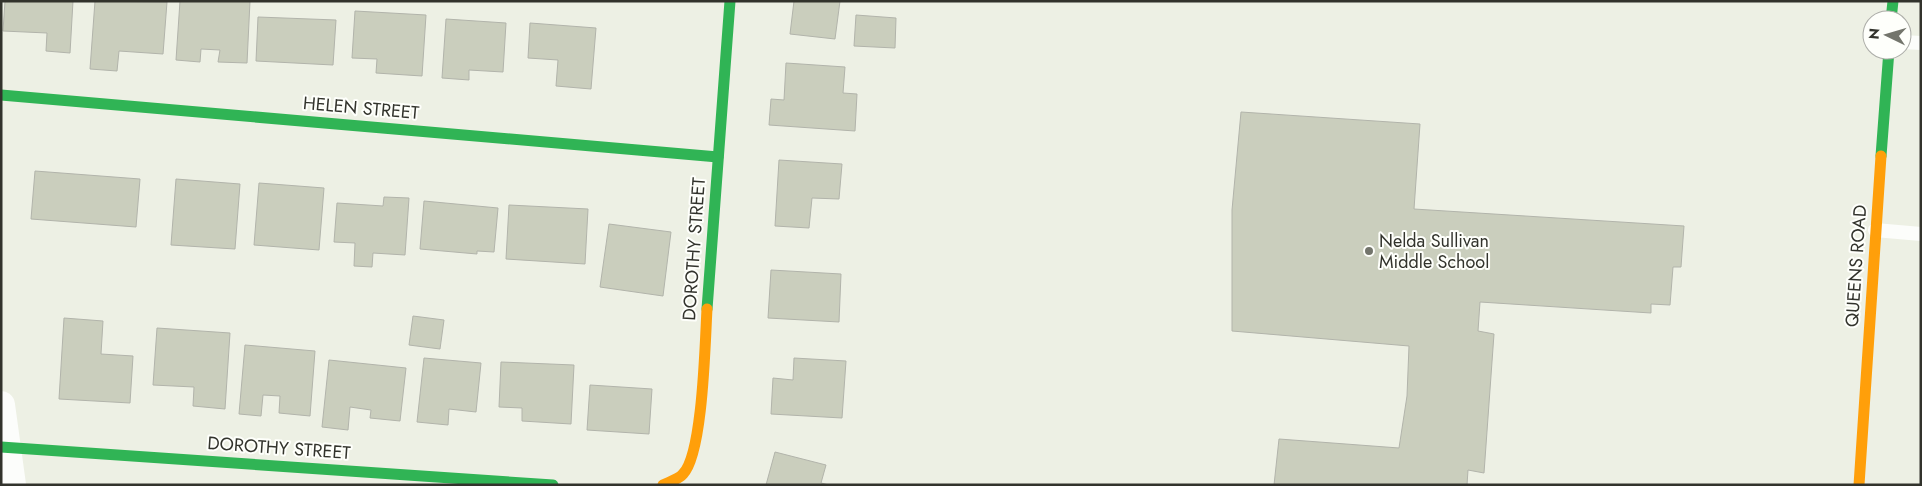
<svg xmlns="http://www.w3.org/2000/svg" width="1922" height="486" viewBox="0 0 1922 486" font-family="Jost,sans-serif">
<rect width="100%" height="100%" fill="#edf0e4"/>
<!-- building -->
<g fill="#cacebd" stroke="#b2b4ab">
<path d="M5,1h68l-3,52 -24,-2 1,-18 -44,-2z"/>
<path d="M95,1l72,1 -4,52 -44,-3 -2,20 -27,-2z"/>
<path d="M180,1h70l-3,62 -29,-1 2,-12 -19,-1 -1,13 -24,-2z"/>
<path d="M794,1h46l-5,38 -45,-5z"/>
<path d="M355,11l71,4 -4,61 -46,-3 1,-14 -25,-1z"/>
<path d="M856,15l40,3 -1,30 -41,-2z"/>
<path d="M258,17l78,3 -3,45 -77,-4z"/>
<path d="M446,19l60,4 -3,49 -34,-2v10l-27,-2z"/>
<path d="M530,23l66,5 -5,61 -35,-3 2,-26 -30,-2z"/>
<path d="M786,63l59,4 -2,26 14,1 -2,37 -86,-6 2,-26 13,1z"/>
<path d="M1241,112l179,12 -6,85 270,17 -3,41h-8l-3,38 -19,-1v9l-171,-11 -2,29 16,3 -10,139 -16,-3 -1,15h-193l5,-46 120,9 8,-52 2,-50 -177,-15v-121z"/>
<path d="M779,160l63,4 -3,35 -27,-1 -3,30 -34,-2z"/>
<path d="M35,171l105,8 -4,48 -105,-8z"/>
<path d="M176,179l64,5 -5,65 -64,-4z"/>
<path d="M259,183l65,5 -5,62 -65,-5z"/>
<path d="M384,197l25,1 -4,57 -32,-2 -1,14 -18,-1 1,-23 -21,-1 3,-39 46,3z"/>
<path d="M424,201l74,7 -4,44 -17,-1v3l-57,-5z"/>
<path d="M509,205l79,4 -3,55 -79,-5z"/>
<path d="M609,224l62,8 -8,64 -63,-9z"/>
<path d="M771,270l70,4 -2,48 -71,-4z"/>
<path d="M413,316l31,4 -4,29 -31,-4z"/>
<path d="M64,318l39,3 -2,33 32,2 -3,47 -71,-4z"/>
<path d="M157,328l73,5 -5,76 -32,-3 1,-19 -41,-2z"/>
<path d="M245,345l70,6 -5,65 -31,-3 1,-17 -17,-1 -2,21 -22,-2z"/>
<path d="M424,358l57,5 -5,49 -27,-3 -1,16 -31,-3z"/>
<path d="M794,358l52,3 -4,57 -71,-4 2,-36 20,2z"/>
<path d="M329,360l77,8 -6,53 -30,-3 1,-8 -21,-3 -2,23 -26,-3z"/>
<path d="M501,362l73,3 -3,59 -49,-3v-13l-23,-1z"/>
<path d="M590,385l62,4 -3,45 -62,-4z"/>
<path d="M775,452l51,13 -5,18 8,2h-63z"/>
</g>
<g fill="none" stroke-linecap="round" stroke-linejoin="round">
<!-- lane -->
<g stroke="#fcfdfb" stroke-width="14">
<path d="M1902,42l19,1"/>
<path d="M1875,230l46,4"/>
</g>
<!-- street -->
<path stroke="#fcfdfb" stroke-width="28" d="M1,405l11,80"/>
<!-- fast -->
<g stroke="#30b455" stroke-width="11">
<path d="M1891,20l2,-19"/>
<path d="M1,95l717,62"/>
<path d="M1881,156l8,-106"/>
<path d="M707,309l23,-308"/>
<path d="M1,447l552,38"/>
</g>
<!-- slow -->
<g stroke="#ff9f0a" stroke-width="11">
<path d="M663,485c6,-3 16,-6 20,-11 20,-20 22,-132 24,-165"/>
<path d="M1859,485l22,-329"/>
</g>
</g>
<!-- markers -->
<circle fill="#73756c" stroke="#fefffb" stroke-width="2" cx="1369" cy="251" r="5"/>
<g text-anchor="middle" stroke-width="4" stroke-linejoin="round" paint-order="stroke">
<!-- street labels -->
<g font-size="18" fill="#32332c" stroke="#fefffb">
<text transform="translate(361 108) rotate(5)" y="6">HELEN STREET</text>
<text transform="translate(694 249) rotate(-86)" y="6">DOROTHY STREET</text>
<text transform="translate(1856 266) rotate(-86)" y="6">QUEENS ROAD</text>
<text transform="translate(279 448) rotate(4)" y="6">DOROTHY STREET</text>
</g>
<!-- poi labels -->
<g font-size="18" fill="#32332c" stroke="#fefffb" text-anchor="start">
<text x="1379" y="247">Nelda Sullivan<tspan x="1379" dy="21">Middle School</tspan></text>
</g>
</g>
<!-- border -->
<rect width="1922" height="486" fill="none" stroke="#32332c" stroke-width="5"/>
<!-- north arrow -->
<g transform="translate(1887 35) rotate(275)"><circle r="24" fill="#fefffb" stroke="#acada8"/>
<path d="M0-4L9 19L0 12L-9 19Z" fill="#73756c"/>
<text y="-8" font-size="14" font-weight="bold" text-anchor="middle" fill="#32332c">N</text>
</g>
</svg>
